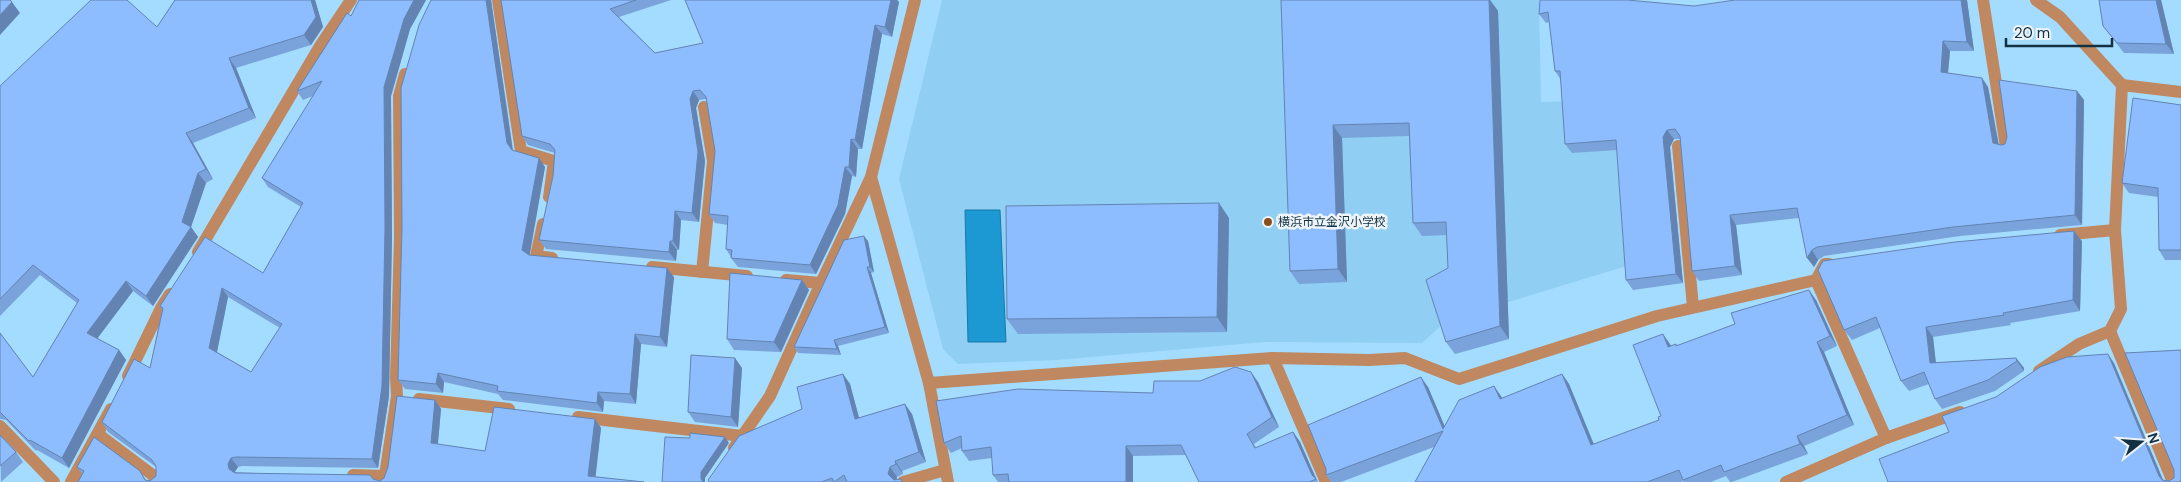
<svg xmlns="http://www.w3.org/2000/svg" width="2181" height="482" viewBox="0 0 2181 482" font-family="'DM Sans','Noto Sans JP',sans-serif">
<rect width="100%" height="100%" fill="#a4dcff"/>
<!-- built -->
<path fill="#90cef3" d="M942,0h597l2,102 76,-2 13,165 -184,56 -24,22 -158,-1 -207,18 -99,4 -15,-15 -44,-170z"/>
<!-- water -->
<path fill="#1c99d3" stroke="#197aa8" d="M965,210h35l6,132h-38z"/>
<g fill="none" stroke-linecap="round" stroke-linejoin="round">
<!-- service -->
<g stroke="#bf8861" stroke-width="12">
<path d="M1983,0l23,147"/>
<path d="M1678,146l15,161"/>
<path d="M702,272l11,-111 -9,-54"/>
<path d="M353,475l33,1"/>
</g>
<!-- minor -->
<g stroke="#bf8861" stroke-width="12">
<path d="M498,0l23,151 33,10 -5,36"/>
<path d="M2036,0l24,17 62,68 -7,145 6,79 -11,22 -31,13 -40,27"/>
<path d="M2122,85l59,7"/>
<path d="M871,177l58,206 19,99"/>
<path d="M543,224l-7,32 16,2"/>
<path d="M2060,235l55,-5"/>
<path d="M198,252l122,-206 31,-46"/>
<path d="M652,267l95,9"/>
<path d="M786,280l35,3"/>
<path d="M1816,280l70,158"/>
<path d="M2110,331l63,151"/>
<path d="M1273,358l53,124"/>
<path d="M128,376l33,-68 9,-14"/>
<path d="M929,383l344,-25 96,2 36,-2 54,21 198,-63 159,-36 9,-16h4"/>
<path d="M419,399l90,10"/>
<path d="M578,417l164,19"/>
<path d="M0,426l54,56"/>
<path d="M98,434l56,42 1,6"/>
<path d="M734,448l36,-52 51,-113 50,-106 44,-177"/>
<path d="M71,482l40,-73"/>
<path d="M384,482l13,-86 -1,-18 4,-141 -1,-141 6,-22"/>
<path d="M903,482l42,-12"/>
<path d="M1786,482l100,-44 74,-26"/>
</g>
</g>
<!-- wall -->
<g fill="#79a3da" fill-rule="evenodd">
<path d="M175,0h140l8,27 -12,18 -75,23 20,50 -63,25 20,36 -7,4 -15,44 7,10 -45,69 -20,-15 -36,47 22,12 7,10 -57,108 -32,-18 -1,1 -30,-31 -6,-1v-86l33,44 44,-74 -37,-28 -40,41v-230l157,-59z"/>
<path d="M359,0h67l-16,29 -19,67 1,141 -3,159 -11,72 -136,-2 -4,1 -3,5 138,7 7,2 4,-3 51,-78 6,9 -3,35 47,7 110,-32 6,9 -6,49 49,5h-566l4,-8 -5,-7 63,4 6,9 4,1 6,-5v-9l-48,-35 -6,-10 48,-54 12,-58 -2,-4 103,-33 38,-66 -33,-20 -6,-9 51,-82 -10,4 -6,-9 54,-75zM228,297l52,31 -29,44 -34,-20z"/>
<path d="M431,0h60l22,150 32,17 -16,88 145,22 -7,70 -26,-3 -5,60 -32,-3 -1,11 -100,-12 -5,-6 -54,-12 -1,11 -38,-4 -7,-9z"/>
<path d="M501,0h170l-52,17 36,36 48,-10 -18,-43h212l2,2 -7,35 -10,-3 -20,115h-4l-2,28 -4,-1 -7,38 -29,60 -78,-7 -7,-9v-1l-5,-8 2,-24 -13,-2 -6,-9 6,-63 -9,-52 -7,1 -3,8 9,53 -6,61 -18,-2 -2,30h-2l-1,11 -130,-12 -7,-9 14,-64 2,-23 -27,-8 -6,-9z"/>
<path d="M1281,0h209l8,11 11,328 -54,15 -9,-12 2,-74 -1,-33 -25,1 -9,-13 -4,-87 -67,2 5,144 -48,2 -9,-13z"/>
<path d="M1540,0l154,6 273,-6 7,51h-24l-2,22 34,5 6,9 11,58h2l4,-1 72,-53 7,9 -2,125 -122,11 -136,20 -6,4 -4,7 -15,-49 -63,7 6,50 -43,6 -7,-10 -12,-132h-6l-4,8 13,136 -50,7 -7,-10 -9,-130 -45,3 -7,-9 -4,-64 -6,-9 -6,-49 -3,1 -7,-9z"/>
<path d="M2099,0h62l13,54 -50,-1 -21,-27z"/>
<path d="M2181,105v155h-16l-6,-10 -1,-53 -29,-4 -7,-10z"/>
<path d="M1229,218l-2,114 -209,2 -11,-15z"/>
<path d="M868,241l6,31 -3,1 18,60 -51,13 3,9 -43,-2 -4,-6z"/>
<path d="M2082,241l-2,70 -70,12 1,2 -78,12 3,26 80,-5 8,10v3l-29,20 -53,18 -7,-10 -6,-15 -20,7 -8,-10 -21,-53 -28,12 -8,-10 -26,-60z"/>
<path d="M802,280l7,10 -28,62 -47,-2 -7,-11z"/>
<path d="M1816,300l21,46 -13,6 30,73 -50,21 4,8 -76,28h-2l-4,-6 -15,6h-27l-1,-1 -2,1h-266l19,-35 -93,35h-10l-5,-7 102,-88 17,40 56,-31 1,2 60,-24 7,10 25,60 65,-24 2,-4 9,-72 1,2 5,-2 1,2z"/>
<path d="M742,368l-4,59 -43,-5 -7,-10z"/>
<path d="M843,374l7,10 9,34 53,-4 14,48 -24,9 1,3 -6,3 -1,3 7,2h-194l93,-73z"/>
<path d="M1258,382l21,45 -25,17 2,4 37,-16 7,10 18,40h-119l-13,-27 -53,1v26h-135l-5,-7 -1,-17 -23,3 -7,-10v-3l-11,5 -7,-10 -8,-42 217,-8z"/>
<path d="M0,435l16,17 7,10 -22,20z"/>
</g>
<!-- shaded-wall -->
<g fill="#6384b2">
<path d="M311,0h4l8,27 -12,18 -7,-10z"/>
<path d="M414,0h12l-16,29 -19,67 1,141 -3,159 -11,72 -6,-9 12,-372 20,-68z"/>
<path d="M486,0h5l22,152 -6,-9z"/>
<path d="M891,0h6l2,2 -7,35 -7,-10z"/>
<path d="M1489,0h1l8,11 11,328 -9,-13z"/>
<path d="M1961,0h6l7,51 -7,-9z"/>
<path d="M2156,0h5l13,54 -8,-10z"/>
<path d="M12,2l8,11 -20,22v-20z"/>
<path d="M875,25l7,9 -20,115 -7,-9z"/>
<path d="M1943,41l7,10 -3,31 -6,-10z"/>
<path d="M229,58l7,10 20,50 -7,-10z"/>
<path d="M1982,78l6,9 12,65 -7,-9z"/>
<path d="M693,91l6,9 -3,8 9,53 -6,61 -7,-9 -2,-114z"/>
<path d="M2077,91l7,9 -2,125 -7,-10z"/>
<path d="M1333,125l9,13 5,144 -9,-13z"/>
<path d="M1667,130l7,9 -4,8 13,136 -7,-9 -13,-137z"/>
<path d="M186,133l7,10 20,36 -7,-10z"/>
<path d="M851,139l7,10 -2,28 -7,-10z"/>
<path d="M539,158l6,9 -16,92 -7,-9z"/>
<path d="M845,167l7,9 -7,38 -29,60 -6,-9z"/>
<path d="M198,173l8,10 -15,44 7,10 -45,69 -7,-10 36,-74z"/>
<path d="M1219,203l10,15 -2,114 -10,-15z"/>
<path d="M675,211l6,9 -2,30 -6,-9z"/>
<path d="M1730,215l6,10 6,50 -7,-9z"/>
<path d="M2074,231l8,10 -2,70 -7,-11z"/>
<path d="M864,236l4,5 6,31 -4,-5z"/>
<path d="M670,241l7,9 -1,11 -7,-9z"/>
<path d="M1812,250l6,10 -4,7 -7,-9z"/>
<path d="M867,267l4,6 18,60 -4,-6z"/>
<path d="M667,268l7,9 -7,70 -7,-10z"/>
<path d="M802,280l7,10 -28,62 -7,-10z"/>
<path d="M126,281l7,10 -39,52 -7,-10z"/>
<path d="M222,288l6,9 -12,60 -7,-9z"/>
<path d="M1809,290l7,10 21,46 -7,-10z"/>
<path d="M1926,327l7,10 4,37 -7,-11z"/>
<path d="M635,334l6,10 -5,60 -6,-10z"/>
<path d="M1663,334l7,10 6,13 -8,-10z"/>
<path d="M834,340l4,6 3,9 -4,-6z"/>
<path d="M1817,342l7,10 30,73 -7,-10z"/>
<path d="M119,350l7,10 -57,108 -7,-10z"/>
<path d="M2108,354l6,9 50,119 -5,-6z"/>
<path d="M735,358l7,10 -4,59 -7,-10z"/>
<path d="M2016,358l8,10v3l-7,-10z"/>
<path d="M1251,372l7,10 21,45 -7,-10z"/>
<path d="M438,373l6,9 -1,11 -7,-9z"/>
<path d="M843,374l7,10 12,45 -7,-10z"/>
<path d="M1562,374l7,10 29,71 -7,-10z"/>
<path d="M1421,377l7,10 22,52 -7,-10z"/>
<path d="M1494,386l7,10 6,13 -7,-10z"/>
<path d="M598,392l6,9 -1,11 -6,-9z"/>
<path d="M435,400l6,9 -4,43 -6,-9z"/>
<path d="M905,404l7,10 14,48 -7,-10z"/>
<path d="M595,419l6,9 -6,54 -7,-6z"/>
<path d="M1293,432l7,10 17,39 -5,-6z"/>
<path d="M1797,436l7,10 4,8 -8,-10z"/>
<path d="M725,437l4,6 -24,35v4h-3l-1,-3v-7z"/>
<path d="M1126,446l7,10v26h-7z"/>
<path d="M231,458l7,9 -4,6 -5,-4 -1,-5z"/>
<path d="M895,461l7,10 1,3 -7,-10z"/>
<path d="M890,467l7,10 -1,5 -8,-8z"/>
</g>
<!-- building -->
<g fill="#8dbdfe" stroke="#6384b2" fill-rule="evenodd">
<path d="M0,0h10l2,2 -12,13z"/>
<path d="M91,0h36l30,27 18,-27h136l5,17 -12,18 -75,23 20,50 -63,25 20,36 -8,4 -16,49 9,5 -45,69 -20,-15 -39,52 32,17 -57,108 -32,-18 -1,1 -29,-29v-79l33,44 46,-77 -46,-35 -33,34v-213z"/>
<path d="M359,0h55l-10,19 -20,68 1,141 -3,158 -10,73 -136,-2 -5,1 -3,6 1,5 6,4 135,2 3,4 7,2 4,-3 4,-11 9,-71 38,4 -4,43 54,8 9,-44 101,12 -7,57 56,6h-566l6,-11 -7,-4 17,-30 46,34 5,9 5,1 6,-5v-10l-4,-6 -50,-38 32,-63 16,9 13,-60 -3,-2 45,-69 58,36 40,-70 -41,-25 60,-97 -25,10 50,-78 4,3zM222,288l60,36 -31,48 -42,-24z"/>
<path d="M431,0h55l21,143 5,7 27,8 -17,92 7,5 138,13 -7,69 -25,-3 -5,60 -32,-2 -1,11 -100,-12 1,-5 -60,-13 -2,11 -38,-4 4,-152 -1,-140 18,-63z"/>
<path d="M501,0h135l-26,9 45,44 48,-10 -18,-43h206l-6,27 -10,-2 -20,115 -4,-1 -2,28h-4l-7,38 -28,60 -79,-7 1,-8 -6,-1 2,-33 -19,-2 6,-63 -9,-54 -6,-7 -7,1 -3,8 8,53 -6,61 -17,-2 -2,30h-3l-1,11 -130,-12 14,-64 2,-26 -5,-6 -28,-8z"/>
<path d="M1281,0h208l11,326 -54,16 -20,-62 22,-12 -2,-46 -33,1 -4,-100 -76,2 5,144 -48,2z"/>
<path d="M1540,0h87l67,6 41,-6h226l6,42 -24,-1 -2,31 41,6 11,65 8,2 4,-1 2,-7 -8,-57 78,11 -2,124 -122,12 -136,20 -5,3 -5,8 -10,-50 -67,7 5,51 -43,5 -12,-135 -5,-7 -8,1 -4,7 13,137 -50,6 -10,-140 -51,4 -5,-73h-5l-7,-59 -9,2z"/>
<path d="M2099,0h57l10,44 -49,-1 -14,-17z"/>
<path d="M2133,98l48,7v145h-22l-1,-62 -36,-5z"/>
<path d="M1219,203l-2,114 -210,2 -1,-113z"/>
<path d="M2074,231l-1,69 -70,13 1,2 -78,12 4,36 86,-5 1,3 -29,19 -53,19 -11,-27 -23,9 -25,-64 -32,13 -26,-60 5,-9 132,-19z"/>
<path d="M864,236l6,31h-3l18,60 -51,13 3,9 -43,-2 50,-107z"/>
<path d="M730,273l72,7 -28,62 -47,-3z"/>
<path d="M1809,290l21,46 -13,6 30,73 -50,21 3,8 -76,28 -3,-7 -38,15 -4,-10 -32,12h-232l28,-51 -117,44v-6l-18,-44 113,-48 22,52 16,-29 35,-14 6,13 62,-25 29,71 68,-25 -1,-3 3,-1 -28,-71 30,-11 5,13 8,-3v2l59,-22 -4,-11z"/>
<path d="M2181,350v131l-3,1h-290l-9,-23 70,-27 -7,-16 54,-19 44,-30 27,-10 41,-3 51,122 3,4 7,1 5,-3v-8l-49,-117z"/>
<path d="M691,355l44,3 -4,59 -43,-5z"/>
<path d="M1235,367l16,5 21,45 -25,17 8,14 38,-16 19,43 4,4 -7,3h-110l-18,-37 -55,1v36h-117l-1,-8 -15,1 -2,-28 -29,4 -1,-15 -17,7 -8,-42 82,-12 135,4 1,-12h46z"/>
<path d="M843,374l12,45 50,-15 14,48 -24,9 1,3 -6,3 -2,7 6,6 7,-1 1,3h-55l-3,-7 -10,7 -2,-4 -11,4h-112l-1,-2 31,-44 63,-27 -5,-22z"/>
<path d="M690,433l35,4 -24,35v7l2,3h-41l3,-45 25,1z"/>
<path d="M0,435l16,17 -16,14z"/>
</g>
<!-- markers -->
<circle fill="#8d4d16" stroke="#eef5fa" stroke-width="2" cx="1268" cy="222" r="5"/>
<g text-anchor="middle" stroke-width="5" stroke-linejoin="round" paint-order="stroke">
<!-- poi labels -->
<g font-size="12" fill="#133142" stroke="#eef5fa" text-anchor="start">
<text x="1278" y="226">横浜市立金沢小学校</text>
</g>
</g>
<!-- north arrow -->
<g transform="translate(2141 442) rotate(73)" stroke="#eef5fa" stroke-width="4" paint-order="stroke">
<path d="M0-4L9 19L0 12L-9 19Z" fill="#133142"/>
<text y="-8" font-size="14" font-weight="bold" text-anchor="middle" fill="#133142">N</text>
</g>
<!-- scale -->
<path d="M2006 38v8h106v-8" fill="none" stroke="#133142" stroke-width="2.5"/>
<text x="2014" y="38" font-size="15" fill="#133142" stroke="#eef5fa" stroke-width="4" paint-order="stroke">20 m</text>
</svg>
